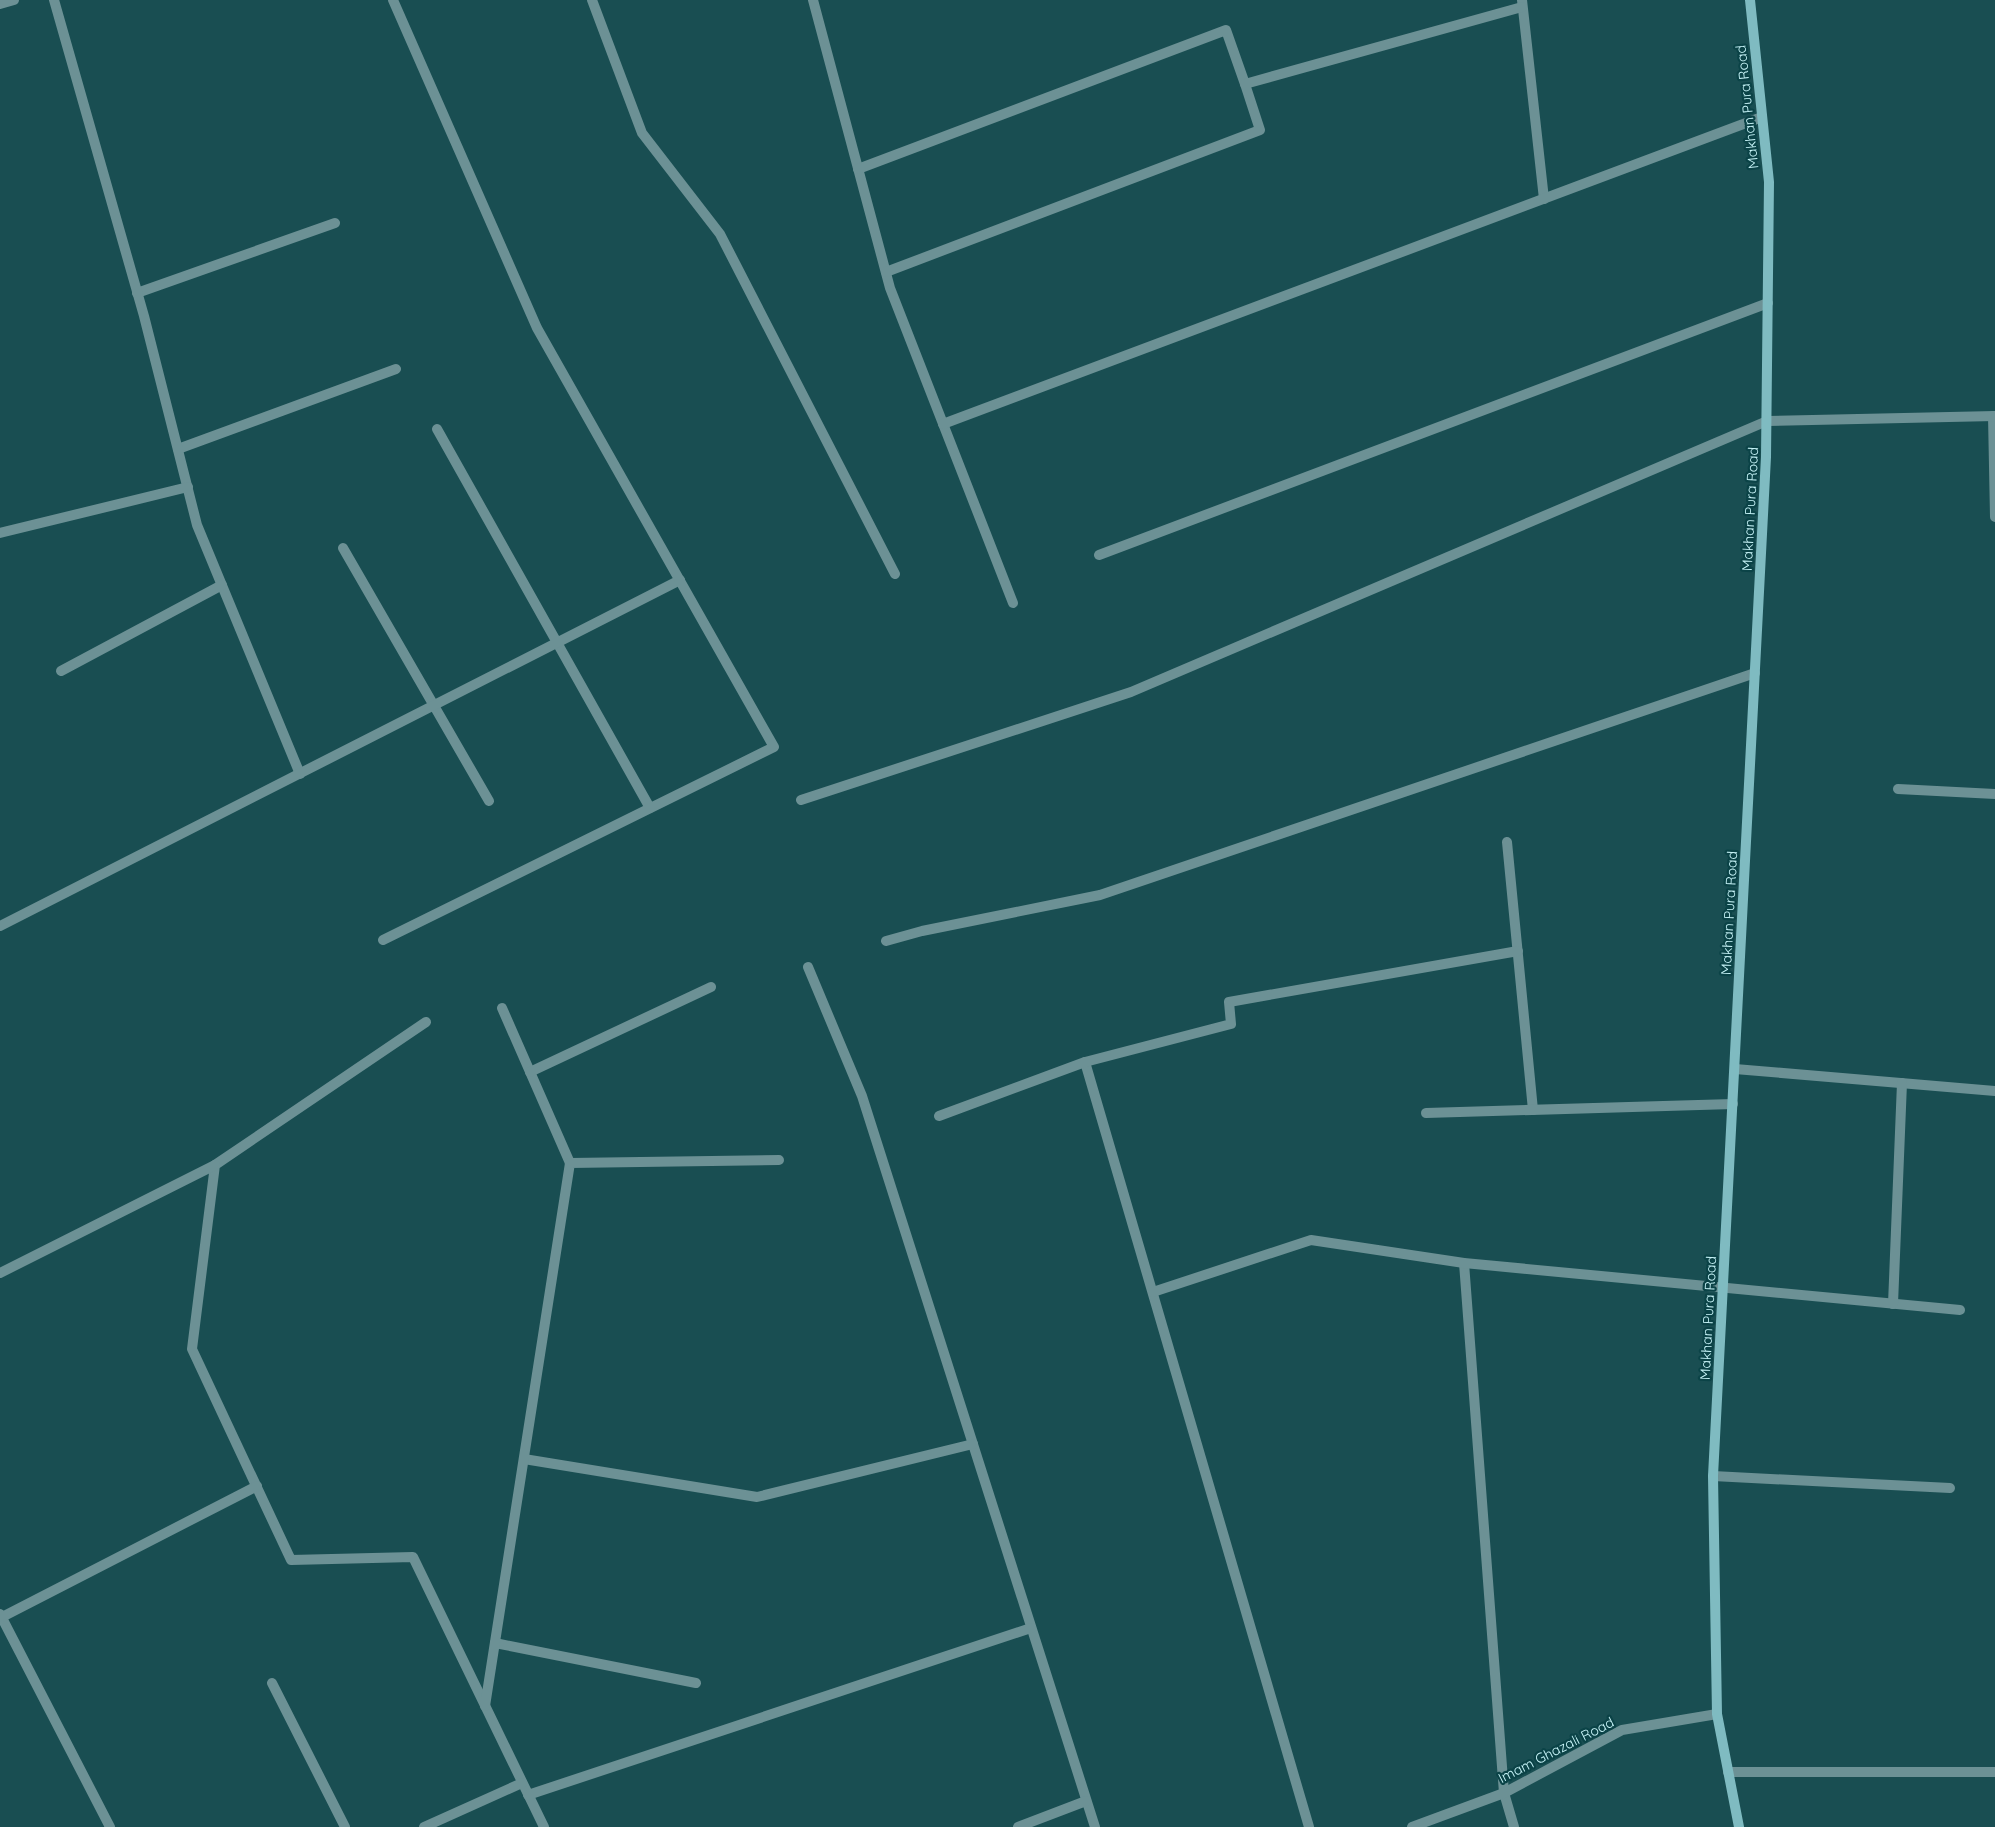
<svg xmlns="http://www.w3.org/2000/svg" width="1995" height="1827" viewBox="0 0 1995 1827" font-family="Quicksand,sans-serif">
<rect width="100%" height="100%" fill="#194e52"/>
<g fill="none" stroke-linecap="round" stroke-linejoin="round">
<!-- lane -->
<g stroke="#6c9195" stroke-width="10">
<path d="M137,293l198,-70"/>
<path d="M437,429l213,379"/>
<path d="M178,449l218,-80"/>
<path d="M343,548l146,253"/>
</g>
<!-- street -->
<g stroke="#6c9195" stroke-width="10">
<path d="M54,0l90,316 53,209 103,249"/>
<path d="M592,0l50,133 78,101 175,340"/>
<path d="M813,0l77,288 123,315"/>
<path d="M1522,0l22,199"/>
<path d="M0,4l14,-4"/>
<path d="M858,169l368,-139 19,54"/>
<path d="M886,272l374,-142 -15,-46 277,-77"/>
<path d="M1993,416l2,101"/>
<path d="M943,424l819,-307"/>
<path d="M0,533l188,-46"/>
<path d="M1099,555l669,-252"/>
<path d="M61,671l161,-86"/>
<path d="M1898,789l97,5"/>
<path d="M801,800l330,-108 636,-271 228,-5"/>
<path d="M1507,842l26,268"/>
<path d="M0,926l680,-346"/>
<path d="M383,940l391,-193 -237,-419 -144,-328"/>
<path d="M886,941l36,-10 178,-36 655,-222"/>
<path d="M808,967l54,129 233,731"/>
<path d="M502,1008l68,155"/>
<path d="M426,1022l-211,143 -23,184 99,211 122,-3 131,270"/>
<path d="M1085,1062l224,765"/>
<path d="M1735,1069l260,22"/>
<path d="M530,1072l181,-85"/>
<path d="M1426,1113l307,-9"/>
<path d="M939,1116l146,-54 146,-38 -2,-22 289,-51"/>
<path d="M1464,1263l40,530 10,34"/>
<path d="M0,1273l215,-108"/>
<path d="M1153,1292l158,-52 153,23 496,47"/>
<path d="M1893,1304l9,-221"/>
<path d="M524,1459l233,38 216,-53"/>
<path d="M1713,1476l237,12"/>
<path d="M0,1614l110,213"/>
<path d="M2,1617l255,-131"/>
<path d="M495,1643l201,40"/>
<path d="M272,1683l73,144"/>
<path d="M485,1706l85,-543 209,-3"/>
<path d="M1728,1772h267"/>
<path d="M528,1795l503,-167"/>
<path d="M424,1827l98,-44"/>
<path d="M1018,1827l68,-26"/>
<path d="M1412,1827l92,-34 118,-63 95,-16"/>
</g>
<!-- secondary -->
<path stroke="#7fbbc1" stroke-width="10" d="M1739,1827l-22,-113 -4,-238 53,-1019 3,-275 -19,-182"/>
</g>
<g text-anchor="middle" stroke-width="4.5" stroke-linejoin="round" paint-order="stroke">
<!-- street labels -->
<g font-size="14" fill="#caf6fa" stroke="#0b4347">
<text transform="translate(1747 107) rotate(-96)" y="5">Makhan Pura Road</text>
<text transform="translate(1750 509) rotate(-87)" y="5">Makhan Pura Road</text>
<text transform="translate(1729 913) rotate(-87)" y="5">Makhan Pura Road</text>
<text transform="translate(1708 1318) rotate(-87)" y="5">Makhan Pura Road</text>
<text transform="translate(1556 1750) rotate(-27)" y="5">Imam Ghazali Road</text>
</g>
</g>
</svg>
